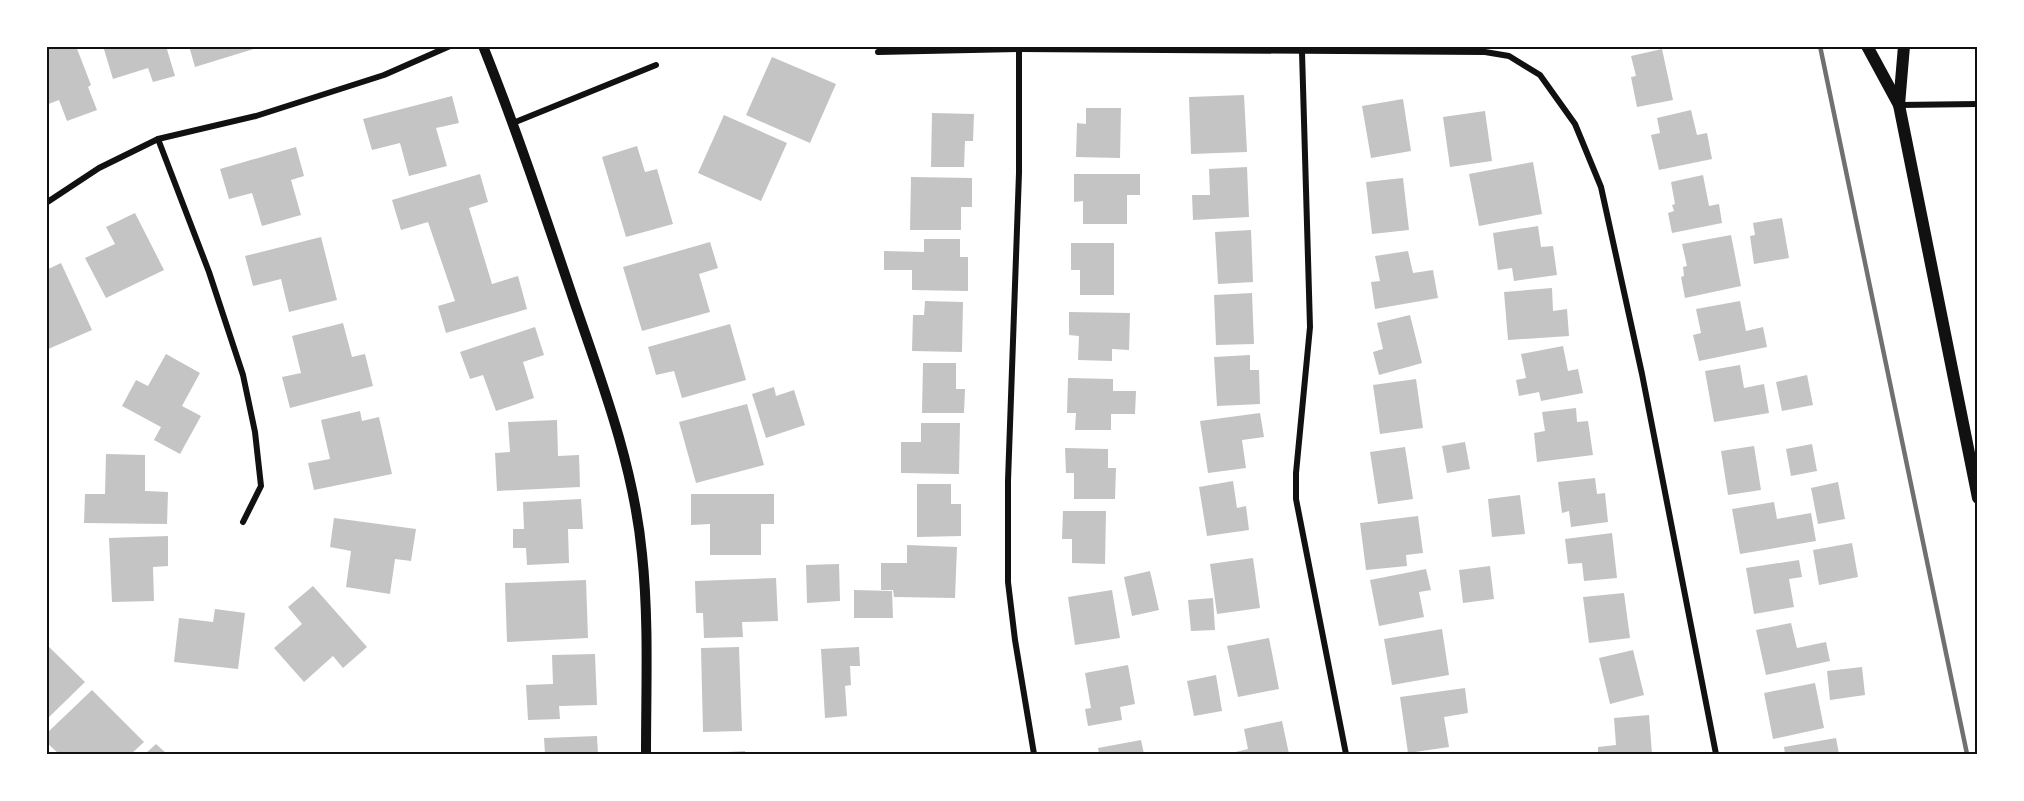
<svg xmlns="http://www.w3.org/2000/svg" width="2024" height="801" viewBox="0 0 2024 801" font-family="Ubuntu,sans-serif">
<rect width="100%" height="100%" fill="#fff"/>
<!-- building -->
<g fill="#c4c4c4">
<path d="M46,46h30l15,39 -3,2 9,23 -30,11 -8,-21 -13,5z"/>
<path d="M103,46h63l9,30 -22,6 -5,-14 -35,11z"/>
<path d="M189,46h71v1l-65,20z"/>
<path d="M1662,49l11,51 -36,7 -6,-30 5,-1 -5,-20z"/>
<path d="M772,57l64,27 -26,59 -64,-28z"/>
<path d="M1244,95l3,57 -56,2 -2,-57z"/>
<path d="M452,96l7,27 -23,5 11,38 -38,10 -9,-33 -28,7 -9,-31z"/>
<path d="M1403,99l8,52 -40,7 -9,-52z"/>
<path d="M1086,108h35l-1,50 -44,-1 1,-34 9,1z"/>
<path d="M1691,110l6,25 10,-2 5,26 -53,11 -8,-35 9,-2 -3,-15z"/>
<path d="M1485,111l7,50 -42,6 -7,-50z"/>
<path d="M932,113l42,1 -1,27h-8l-1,26h-33z"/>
<path d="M724,115l63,28 -26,58 -63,-28z"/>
<path d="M637,146l8,26 12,-3 16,55 -47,13 -24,-80z"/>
<path d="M296,147l8,29 -13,4 10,35 -39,11 -10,-33 -23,6 -9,-30z"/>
<path d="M1533,162l9,52 -63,12 -10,-52z"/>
<path d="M1247,167l2,50 -56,3 -1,-25h18l-1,-26z"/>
<path d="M480,174l8,28 -19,6 23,76 26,-8 9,33 -81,24 -8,-27 17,-5 -27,-79 -27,8 -9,-30z"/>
<path d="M1074,174h66v21h-13v29h-44v-23l-9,1z"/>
<path d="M1703,175l6,31 10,-2 3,19 -50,10 -4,-20 6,-2 -2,-6 3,-1 -4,-22z"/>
<path d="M911,177l61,1v29h-11v23h-51z"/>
<path d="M1403,178l6,52 -37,4 -6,-52z"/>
<path d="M135,213l29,57 -58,28 -21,-40 30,-14 -9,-17z"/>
<path d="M1782,218l7,40 -35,6 -4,-28 5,-1 -2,-12z"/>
<path d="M1538,226l3,21 12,-1 4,29 -43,6 -2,-13 -14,2 -5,-37z"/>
<path d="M1251,230l2,52 -35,2 -3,-52z"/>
<path d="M1731,235l10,51 -56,12 -4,-21 3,-1 -1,-9 4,-1 -5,-22z"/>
<path d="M321,237l16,63 -48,12 -8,-33 -28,7 -8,-30z"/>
<path d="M924,239h36v18h8v34l-56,-1v-20h-28v-19l40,1z"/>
<path d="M710,242l8,26 -19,6 11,38 -68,19 -19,-64z"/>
<path d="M1071,243h43v52h-34v-25h-9z"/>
<path d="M1408,251l5,22 20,-3 5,28 -63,11 -4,-27 9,-1 -5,-25z"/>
<path d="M61,263l31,67 -46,20v-80z"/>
<path d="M1552,288l1,23 14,-2 2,27 -61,4 -4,-48z"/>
<path d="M1252,293l2,51 -38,1 -2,-50z"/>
<path d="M925,301l38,1 -1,50 -50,-1 1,-36h11z"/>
<path d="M1740,301l6,30 17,-4 4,20 -68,14 -6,-26 8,-2 -5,-24z"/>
<path d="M1069,312l61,1 -1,37 -17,-1v12l-34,-1 1,-24 -10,-1z"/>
<path d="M1410,315l12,48 -43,12 -6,-23 10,-3 -6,-26z"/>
<path d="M343,323l9,34 13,-3 8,32 -83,22 -8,-31 19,-4 -9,-37z"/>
<path d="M730,324l16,56 -64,18 -8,-27 -18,4 -8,-28z"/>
<path d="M535,327l9,28 -21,7 11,36 -38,13 -13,-36 -13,4 -10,-27z"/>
<path d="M1563,346l5,25 10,-2 5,24 -42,8 -2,-9 -20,4 -3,-16 10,-2 -5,-24z"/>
<path d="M166,354l34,19 -18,33 19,10 -21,38 -26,-14 7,-13 -39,-21 14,-26 12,6z"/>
<path d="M1250,355v15h9l1,34 -43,2 -3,-49z"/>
<path d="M923,363h33v26h9l-1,24h-42z"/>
<path d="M1740,365l4,23 20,-4 5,29 -55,9 -9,-51z"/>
<path d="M1807,375l6,30 -31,6 -6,-29z"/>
<path d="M1068,378l45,1v12h23l-1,23h-24v16h-36l1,-17h-9z"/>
<path d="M1416,379l7,49 -43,6 -7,-49z"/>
<path d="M774,387l2,9 18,-6 11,35 -39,13 -14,-44z"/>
<path d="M747,404l17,61 -68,18 -17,-61z"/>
<path d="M1576,408l1,14 11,-1 5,34 -56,7 -3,-29 11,-2 -3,-19z"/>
<path d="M360,411l2,10 17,-4 13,57 -78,16 -6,-27 22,-4 -9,-39z"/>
<path d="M1260,413l4,24 -22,3 4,28 -38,5 -8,-52z"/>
<path d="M557,420l1,36 21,-1 1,32 -83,4 -2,-38 15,-1 -2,-30z"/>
<path d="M921,423h39l-1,51 -58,-1v-31h20z"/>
<path d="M1465,442l5,27 -23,4 -5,-27z"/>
<path d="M1812,444l5,27 -26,5 -5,-27z"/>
<path d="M1754,446l7,44 -33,5 -7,-44z"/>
<path d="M1405,447l8,52 -35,5 -8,-52z"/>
<path d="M1065,448l43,1v19h8l-1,31h-41v-26h-8z"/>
<path d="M106,454l39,1v36l23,1 -1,32 -83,-1 1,-29h20z"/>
<path d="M1595,478l2,16 8,-1 3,29 -37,5 -2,-16 -7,2 -4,-31z"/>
<path d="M1233,481l4,27 9,-2 3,24 -42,6 -8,-49z"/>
<path d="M1838,482l7,37 -27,5 -7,-36z"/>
<path d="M917,484h34v20h10v32l-44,1z"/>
<path d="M691,494h83v30h-13v31h-51v-31l-19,1z"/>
<path d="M1520,495l5,39 -33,3 -4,-38z"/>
<path d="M581,499l2,30h-15l1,34 -42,2 -1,-17h-13v-19h11l-1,-27z"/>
<path d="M1774,502l3,17 34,-6 5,28 -76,13 -8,-45z"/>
<path d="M1063,511h43l-1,53 -33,-1v-24h-10z"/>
<path d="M1418,516l5,37 -17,2 1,11 -41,4 -6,-47z"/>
<path d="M334,518l82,11 -5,32 -16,-2 -5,35 -44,-7 5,-36 -21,-4z"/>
<path d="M1612,533l5,45 -33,3 -2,-18 -14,1 -3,-25z"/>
<path d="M168,536v30l-15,1 1,34 -42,1 -3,-64z"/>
<path d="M1852,543l6,34 -39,8 -6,-35z"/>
<path d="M907,545l50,2 -2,51 -61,-1 -1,-7h-12v-27h26z"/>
<path d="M1253,558l7,50 -43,6 -7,-50z"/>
<path d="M1799,560l3,17 -13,2 5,28 -40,7 -8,-46z"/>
<path d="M839,564l1,37 -33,2 -1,-38z"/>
<path d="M1490,566l4,33 -31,4 -4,-33z"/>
<path d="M1426,569l5,21 -12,2 5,25 -45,9 -9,-46z"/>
<path d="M1150,571l9,39 -27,6 -8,-39z"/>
<path d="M776,578l2,43 -36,1 1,15 -39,1 -1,-25h-7l-1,-32z"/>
<path d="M586,580l2,58 -81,4 -2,-59z"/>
<path d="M313,586l54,61 -24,21 -10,-12 -29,26 -30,-34 28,-24 -14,-17z"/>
<path d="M854,590l38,1 1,27h-39z"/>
<path d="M1112,590l8,48 -45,7 -7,-48z"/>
<path d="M1624,593l6,45 -41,5 -6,-46z"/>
<path d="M1213,598l2,32 -24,1 -3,-31z"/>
<path d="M215,609l30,4 -7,56 -64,-7 5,-44 34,4z"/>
<path d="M1791,623l6,25 29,-6 4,19 -64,14 -10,-45z"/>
<path d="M1442,629l7,46 -57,10 -8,-46z"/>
<path d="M1269,638l10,51 -41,8 -11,-51z"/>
<path d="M46,644l39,38 -39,38z"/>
<path d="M739,647l3,84 -39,1 -2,-84z"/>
<path d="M859,647l1,19h-10l1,19 -6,1 2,30 -22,2 -4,-69z"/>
<path d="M1633,650l11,45 -34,9 -11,-46z"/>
<path d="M595,654l2,51 -38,1 1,13 -32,1 -2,-35 27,-1 -1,-29z"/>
<path d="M1128,665l7,39 -15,3 2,13 -34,6 -3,-17 6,-1 -6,-35z"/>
<path d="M1862,667l3,28 -35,5 -3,-29z"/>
<path d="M1216,675l6,36 -28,5 -7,-35z"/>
<path d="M1815,683l9,45 -51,11 -9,-46z"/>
<path d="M1465,688l3,25 -24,4 5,30 -41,6 -8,-56z"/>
<path d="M92,690l52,52 -13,12h-72l-13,-12v-8z"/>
<path d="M1649,715l3,39h-54v-7l18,-2 -2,-27z"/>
<path d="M1282,721l7,33h-62l21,-5 -4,-20z"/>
<path d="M597,736l1,18h-53l-1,-16z"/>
<path d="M1836,738l3,16h-54l-1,-7z"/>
<path d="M1141,740l3,14h-45l-1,-6z"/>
<path d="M156,744l11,10h-22z"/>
<path d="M745,751v3h-36v-1z"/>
</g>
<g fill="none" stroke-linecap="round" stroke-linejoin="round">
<!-- minor -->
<g stroke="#111" stroke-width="6">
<path d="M1019,49v124l-11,308v101l7,58 19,114"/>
<path d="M878,52l141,-3 466,3 24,4 31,19 35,49 26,63 41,187 74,380"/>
<path d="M1302,52l8,275 -14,146v26l50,255"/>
<path d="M1899,105l79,-1"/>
<path d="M513,123l143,-58"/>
<path d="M158,139l51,133 34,103 12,57 6,54 -18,36"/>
<path d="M46,203l53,-35 59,-29 98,-23 128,-41 66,-29"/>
</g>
<!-- tertiary -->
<path stroke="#111" stroke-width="10" d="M483,46c34,85 63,172 92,258 28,81 59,164 67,250 7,66 4,134 4,200"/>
<!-- secondary -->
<g stroke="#111" stroke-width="12">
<path d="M1867,46l32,59"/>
<path d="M1904,46l-5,59 79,393"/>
</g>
<!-- rail -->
<path stroke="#707070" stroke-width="4.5" d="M1820,46l147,708"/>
</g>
<!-- border -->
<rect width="2024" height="801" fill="none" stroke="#ffffff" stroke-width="96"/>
<rect x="48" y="48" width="1928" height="705" fill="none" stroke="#111" stroke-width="2"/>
</svg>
